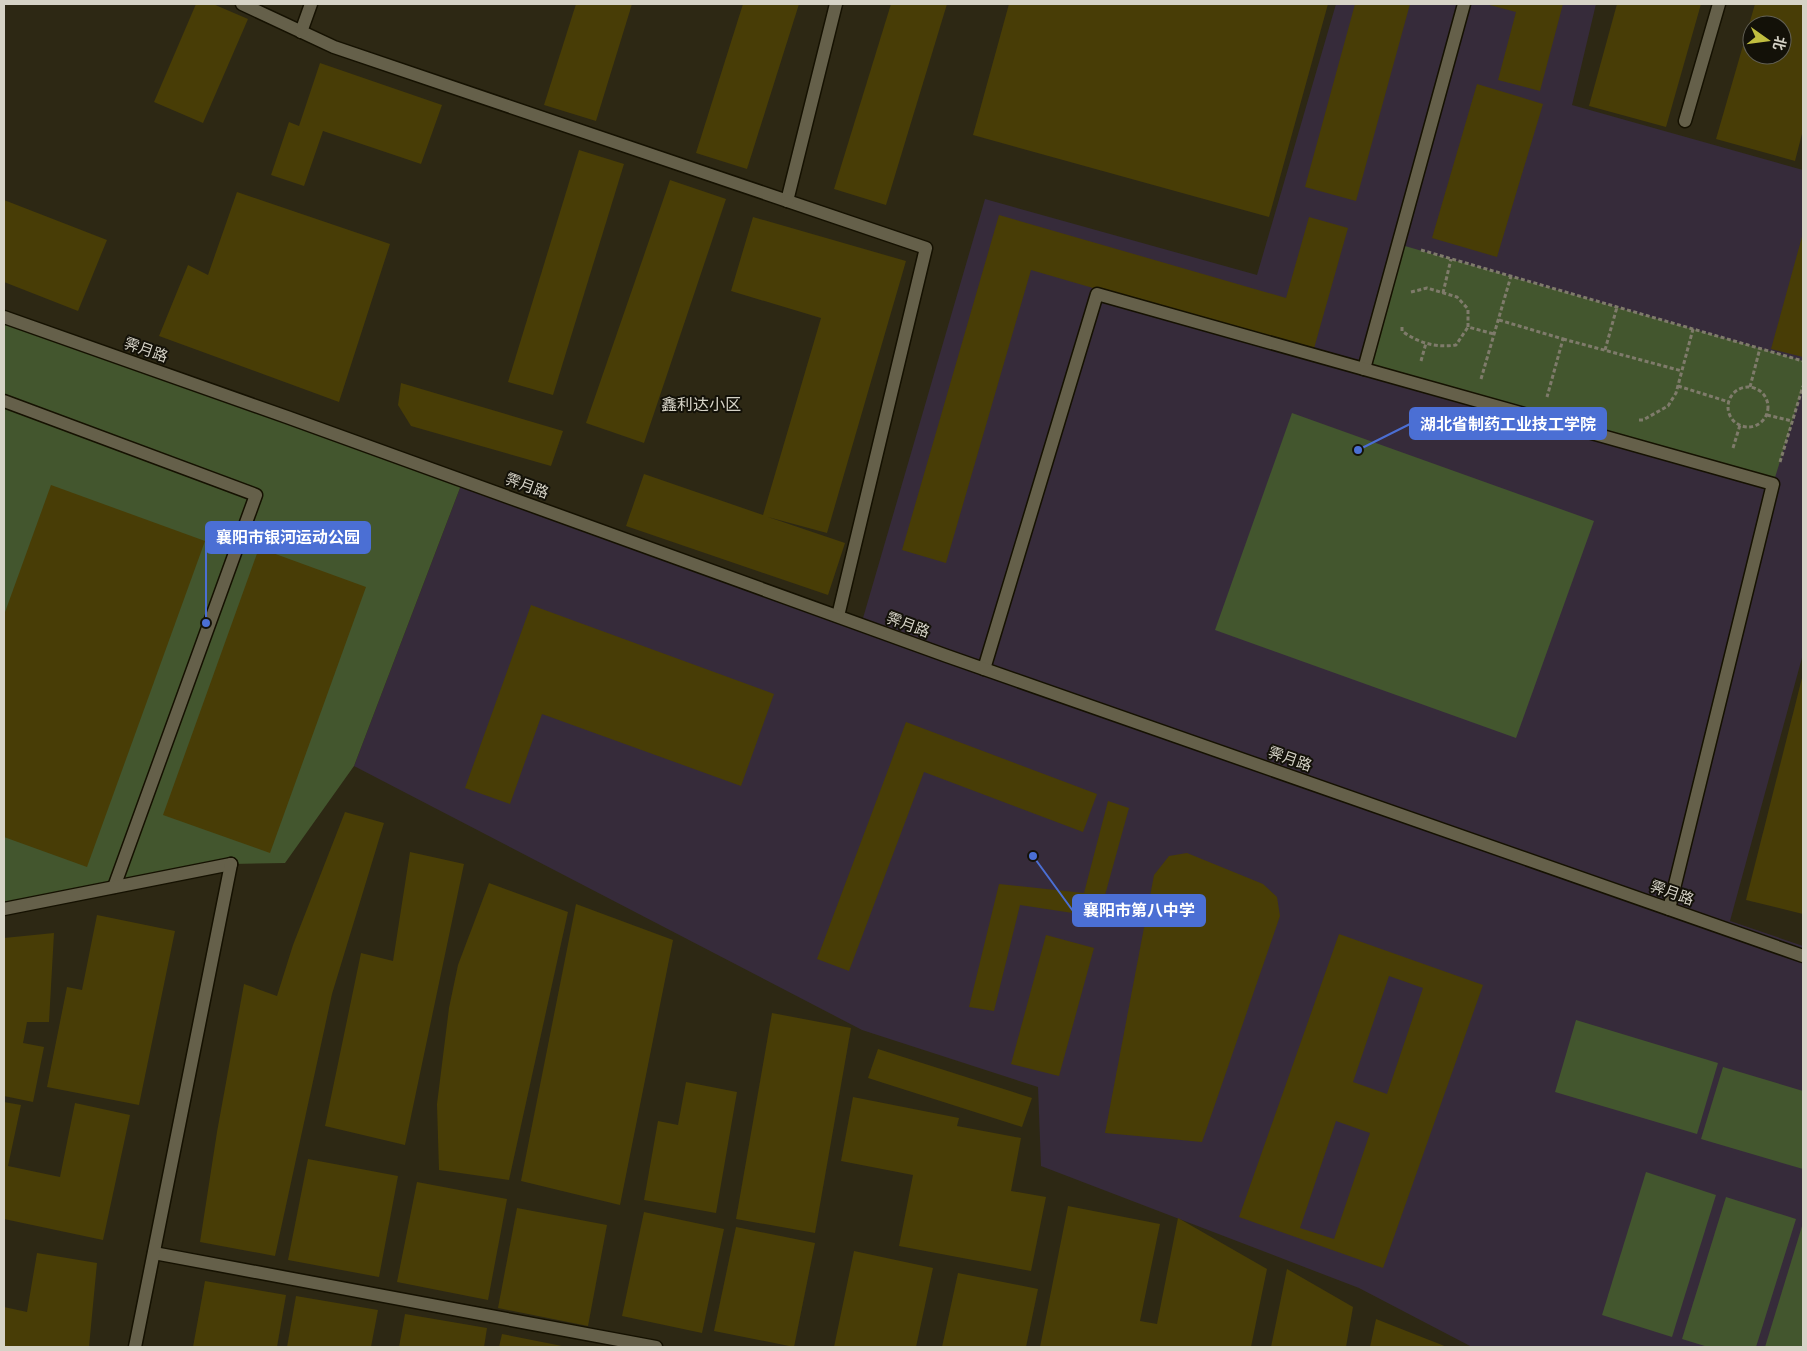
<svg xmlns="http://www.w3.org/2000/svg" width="1807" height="1351" viewBox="0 0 1807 1351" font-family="'Roboto Serif','Noto Sans SC',serif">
<rect width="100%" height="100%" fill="#2d2814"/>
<!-- education -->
<path fill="#362b3a" d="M1336,4h260l-24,101 231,65v484l-73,267 73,25v401h-331l-113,-59 -318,-122 -3,-79 -176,-57 -508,-264 109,-286 398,145 124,-426 272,76z"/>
<!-- green -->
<g fill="#43562e">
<path d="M1398,244l405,117v25l-30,98 -409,-115z"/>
<path d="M4,317l459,163 -109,286 -69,97 -54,1 -227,45z"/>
<path d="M1292,413l302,108 -78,217 -301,-108z"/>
<path d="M1576,1020l142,43 -21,71 -142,-42z"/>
<path d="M1723,1067l80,24v78l-102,-30z"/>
<path d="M1646,1172l70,23 -44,142 -70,-22z"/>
<path d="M1726,1197l70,22 -40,128h-48l-26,-8z"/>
<path d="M1803,1223v124h-38z"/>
</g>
<!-- building -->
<g fill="#483d06" fill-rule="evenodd">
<path d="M196,4h17l35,15 -45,104 -49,-21z"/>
<path d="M576,4h56l-36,117 -52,-16z"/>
<path d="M743,4h56l-52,165 -51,-16z"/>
<path d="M891,4h56l-61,201 -52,-16z"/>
<path d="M1009,4h319l-59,213 -296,-82z"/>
<path d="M1355,4h55l-54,197 -51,-14z"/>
<path d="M1486,4h77l-23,87 -42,-11 18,-68z"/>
<path d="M1617,4h84l-35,123 -77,-21z"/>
<path d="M1755,4h48v126l-8,31 -79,-22zM1752,25h30v30h-30z"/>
<path d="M320,63l122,42 -21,59 -98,-33 -19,55 -33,-11 18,-53 10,4z"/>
<path d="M1477,84l66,20 -46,153 -65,-19z"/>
<path d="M579,150l45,14 -71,231 -45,-13z"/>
<path d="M670,180l56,19 -82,244 -58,-20z"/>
<path d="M237,192l153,52 -51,158 -180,-66 29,-71 20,10z"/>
<path d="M4,200l103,40 -29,71 -74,-29z"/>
<path d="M999,215l287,83 23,-81 39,11 -35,124 -282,-82 -85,293 -44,-13z"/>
<path d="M753,217l153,44 -79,272 -59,-16 77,26 -17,52 -202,-69 18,-52 119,41 58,-197 -90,-27z"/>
<path d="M1803,233v124l-32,-8z"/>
<path d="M401,383l162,48 -12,35 -140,-40 -13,-21z"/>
<path d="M51,485l154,56 -118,326 -83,-30v-222z"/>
<path d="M259,548l107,39 -96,266 -107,-38z"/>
<path d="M531,605l243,89 -33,92 -199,-72 -32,90 -45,-16z"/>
<path d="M1803,674v240l-57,-14z"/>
<path d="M906,722l191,72 -14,38 -159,-60 -75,199 -32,-12z"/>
<path d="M1108,801l21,7 -30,109 -79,-12 -26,106 -25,-4 30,-123 85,9z"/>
<path d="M345,812l39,11 -52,171 -57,262 -75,-14 17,-110 27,-148 33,12 16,-51z"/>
<path d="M410,852l54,12 -59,281 -80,-19 36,-173 32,8z"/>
<path d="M1187,853l76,31 14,13 3,19 -78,226 -97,-9 49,-258 15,-19z"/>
<path d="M489,883l79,29 -59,268 -70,-10 -2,-66 12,-96 9,-43z"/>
<path d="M576,904l97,36 -53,265 -99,-24z"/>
<path d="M97,915l78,16 -36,174 -92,-18 20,-100 15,3z"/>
<path d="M54,933l-5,89h-22l-4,21 21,4 -11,55 -29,-6v-158z"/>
<path d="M1339,934l144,51 -100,283 -144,-51zM1389,976l34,12 -36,106 -34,-12zM1336,1121l34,12 -36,106 -34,-11z"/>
<path d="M1046,935l48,13 -35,128 -48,-12z"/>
<path d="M772,1013l79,15 -36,205 -79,-14z"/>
<path d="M878,1049l154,49 -10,29 -154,-49z"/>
<path d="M686,1082l51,10 -21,121 -72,-13 14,-79 20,4z"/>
<path d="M853,1097l106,21 -2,8 64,12 -10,53 35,6 -15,74 -132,-25 14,-71 -72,-14z"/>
<path d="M4,1102l17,3 -13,61 52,11 15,-74 55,12 -27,125 -99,-21z"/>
<path d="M308,1159l90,17 -19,101 -91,-17z"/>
<path d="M417,1182l90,17 -19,101 -91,-18z"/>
<path d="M1068,1206l92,18 -20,97 17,3 21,-106 89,51 -16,78h-211z"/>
<path d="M517,1208l90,17 -19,101 -90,-18z"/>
<path d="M644,1212l80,17 -22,104 -80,-17z"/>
<path d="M736,1227l79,16 -21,104 -80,-16z"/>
<path d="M854,1251l79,17 -17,79h-82z"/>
<path d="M37,1253l60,10 -8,84h-85v-40l23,5z"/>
<path d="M1287,1269l66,38 -7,40h-75z"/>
<path d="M958,1273l80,16 -12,58h-84z"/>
<path d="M205,1281l81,14 -9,52h-84z"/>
<path d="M296,1296l82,14 -7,37h-84z"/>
<path d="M405,1314l82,14 -3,19h-85z"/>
<path d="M1376,1319l71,28h-77z"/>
<path d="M502,1334l60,12v1h-63z"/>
</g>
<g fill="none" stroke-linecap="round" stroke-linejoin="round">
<defs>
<g id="service">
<path d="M242,4l92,43 592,201 -88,368"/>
<path d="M301,32l10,-28"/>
<path d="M787,201l49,-197"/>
<path d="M1364,369l100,-365"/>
<path d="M4,401l252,94 -142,392"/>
<path d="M984,669l113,-375 676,190 -104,425"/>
<path d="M4,909l227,-45"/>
</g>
<g id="minor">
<path d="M1685,121l34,-117"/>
<path d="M4,317l283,100 660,239 856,300"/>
<path d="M154,1253l502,94"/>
<path d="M135,1347l96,-483"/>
</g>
</defs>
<!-- service casing -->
<use href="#service" stroke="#151101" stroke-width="15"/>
<!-- minor casing -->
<use href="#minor" stroke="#151101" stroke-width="15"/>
<!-- path -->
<g stroke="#7f7b6b" stroke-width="3" stroke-dasharray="4 2.5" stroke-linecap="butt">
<path d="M1421,250l382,111"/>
<path d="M1411,292l16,-4 30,9 11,12v18l26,7"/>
<path d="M1443,293l8,-34"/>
<path d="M1499,320l64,19 -16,58"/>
<path d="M1402,327v4c16,12 35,17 54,14l12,-18"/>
<path d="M1563,339l119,32"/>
<path d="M1605,350l12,-43"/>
<path d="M1421,361l5,-18"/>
<path d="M1481,379l30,-103"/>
<path d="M1678,386l51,16"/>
<path d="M1750,387l10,-39"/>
<circle cx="1748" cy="407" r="20"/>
<path d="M1767,415l25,6"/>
<path d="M1639,420h4l25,-14 8,-13 17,-64"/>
<path d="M1733,448l7,-23"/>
<path d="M1780,462l23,-76"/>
</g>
<!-- service -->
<use href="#service" stroke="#65604a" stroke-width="12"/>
<!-- minor -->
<use href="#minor" stroke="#65604a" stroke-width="12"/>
</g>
<g text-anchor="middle" stroke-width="4" stroke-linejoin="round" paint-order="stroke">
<!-- street labels -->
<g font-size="15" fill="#d6d3c7" stroke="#131108">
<text transform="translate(146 350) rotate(19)" y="5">霁月路</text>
<text transform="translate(527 486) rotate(20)" y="5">霁月路</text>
<text transform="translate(908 625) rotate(20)" y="5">霁月路</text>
<text transform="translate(1290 759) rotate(19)" y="5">霁月路</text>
<text transform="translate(1672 893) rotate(19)" y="5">霁月路</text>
</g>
<!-- neighbourhood labels -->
<g font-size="16" fill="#d6d3c7" stroke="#131108">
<text x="701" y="410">鑫利达小区</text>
</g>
</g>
<!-- callouts -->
<path fill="none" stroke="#4b6fd4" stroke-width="2" d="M1358 450L1410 424M206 623L206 538M1033 856L1073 911"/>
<g fill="#4b6fd4" stroke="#131108" stroke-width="2">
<circle cx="1358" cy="450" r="5"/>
<circle cx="206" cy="623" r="5"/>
<circle cx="1033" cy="856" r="5"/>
</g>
<g fill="#4b6fd4" stroke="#4b6fd4" stroke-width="2">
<rect x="1410" y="408" width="196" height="31" rx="5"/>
<rect x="206" y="522" width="164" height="31" rx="5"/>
<rect x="1073" y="895" width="132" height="31" rx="5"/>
</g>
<g font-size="16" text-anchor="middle" font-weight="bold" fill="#fff">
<text x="1508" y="430">湖北省制药工业技工学院</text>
<text x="288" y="543">襄阳市银河运动公园</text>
<text x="1139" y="916">襄阳市第八中学</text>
</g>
<!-- border -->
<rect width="1807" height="1351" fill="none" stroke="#d6d3c7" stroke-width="10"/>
<!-- north arrow -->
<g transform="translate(1767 40) rotate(104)"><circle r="24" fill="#131108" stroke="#615f54"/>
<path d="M0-4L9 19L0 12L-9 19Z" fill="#c1be40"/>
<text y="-8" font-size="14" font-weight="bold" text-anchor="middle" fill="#d6d3c7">北</text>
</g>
</svg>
